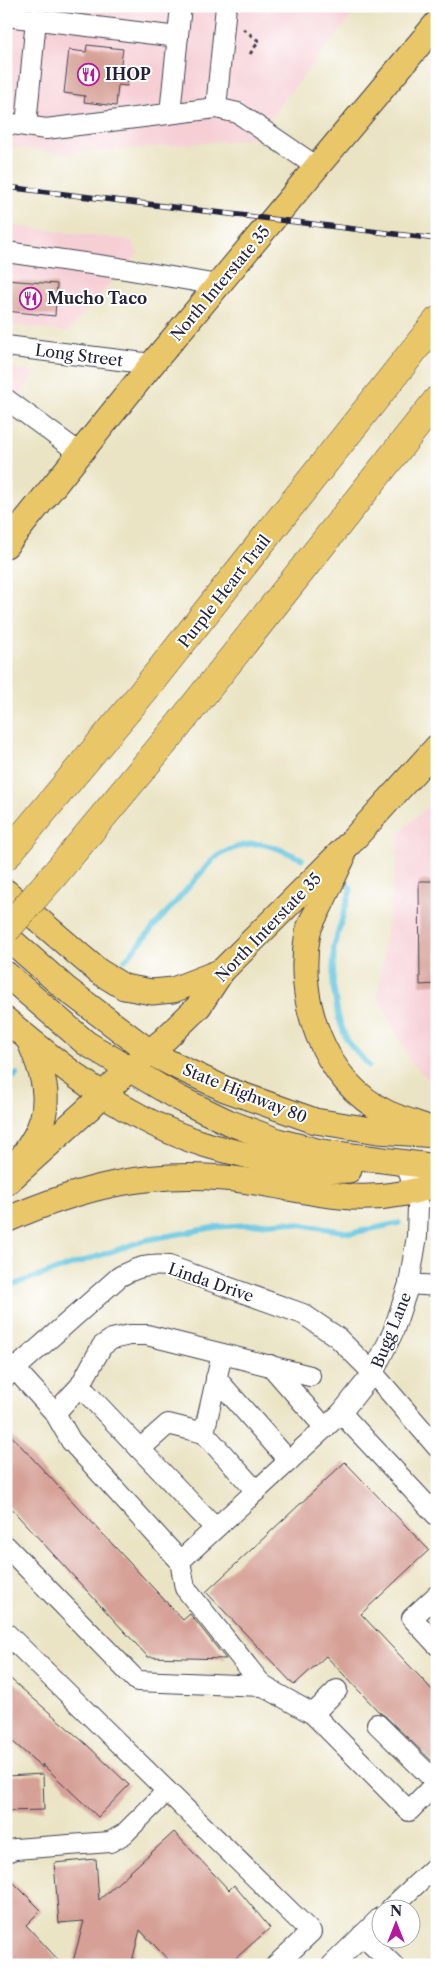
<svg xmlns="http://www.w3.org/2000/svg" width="443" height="1971" viewBox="0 0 443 1971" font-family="'Libre Caslon Text',serif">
<rect width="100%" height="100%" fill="#fff"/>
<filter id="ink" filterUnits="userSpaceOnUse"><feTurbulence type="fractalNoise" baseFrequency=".02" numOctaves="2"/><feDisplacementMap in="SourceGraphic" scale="10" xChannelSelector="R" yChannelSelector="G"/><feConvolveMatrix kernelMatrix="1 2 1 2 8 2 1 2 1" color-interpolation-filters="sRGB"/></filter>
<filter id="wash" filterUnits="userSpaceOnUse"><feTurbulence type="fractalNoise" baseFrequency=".0096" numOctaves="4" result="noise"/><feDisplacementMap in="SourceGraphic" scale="20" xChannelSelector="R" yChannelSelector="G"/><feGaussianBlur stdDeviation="1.12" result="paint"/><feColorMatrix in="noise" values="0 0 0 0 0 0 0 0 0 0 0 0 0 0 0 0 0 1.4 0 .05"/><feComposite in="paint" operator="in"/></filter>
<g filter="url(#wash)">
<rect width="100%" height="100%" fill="#eae4c4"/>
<!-- built -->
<g fill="#f6cfd5">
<path d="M6,6h354l-108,133 -187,15 -59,-8z"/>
<path d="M6,225l125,15 7,13 -71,79 -61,-7z"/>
<path d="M6,368l31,4 -31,39z"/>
<path d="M437,797v290l-26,-24 -33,-66 22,-164z"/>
</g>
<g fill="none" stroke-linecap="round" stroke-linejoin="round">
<!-- stream -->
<g stroke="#61c4df" stroke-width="5.5">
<path d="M345,881l6,8 -17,57 -1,39 5,31 8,23 23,27"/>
<path d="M125,960l89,-102c37,-22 51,-16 88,1"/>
<path d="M6,1084l11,-10"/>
<path d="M6,1287l140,-47 70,-13 70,-5 66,11 47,-10"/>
</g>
</g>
<g id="blocks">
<!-- building -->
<g fill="#d6a096">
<path d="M87,45l36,4 -3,20h9l-2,17 -9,-1 -2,21 -32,-4 1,-6 -21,-3 5,-43 17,2z"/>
<path d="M6,280l51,4 -2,32 -49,-5z"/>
<path d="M419,881h18v103l-17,1z"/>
<path d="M6,1430l177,190 7,-6 36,45 -78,-2 -142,-154z"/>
<path d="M345,1462l84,88 -68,64 76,81v71l-52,-50 -6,-4 -53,-56 -32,29 -88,-93z"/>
<path d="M6,1675l80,69 43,41 -31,32 -56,-53 1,4 -37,-32z"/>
<path d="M43,1774l1,36 -38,1v-35z"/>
<path d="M174,1832l55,58 5,-5 36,43 -42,37h-55l-33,-35 -9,35h-59l12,-44 -25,2 -5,-60 42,-4 3,41z"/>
<path d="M6,1875l35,35 -15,15 37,40h-57z"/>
</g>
</g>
</g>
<g filter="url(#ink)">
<use href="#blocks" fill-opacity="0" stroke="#403f50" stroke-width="1"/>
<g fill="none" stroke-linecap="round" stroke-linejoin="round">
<defs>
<g id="minor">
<path d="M6,16l172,21"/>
<path d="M216,108l10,-102"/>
<path d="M170,113l11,-107"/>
<path d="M6,123l40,6 170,-21 22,5 79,54"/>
<path d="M26,125l10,-106"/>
<path d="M6,252l113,16 99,17"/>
<path d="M6,346l146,18"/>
<path d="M6,399l75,55"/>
<path d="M409,1284l28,2"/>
<path d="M6,1363l9,6 40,44 16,28 109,120 5,27 78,98 50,28 96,97 27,-28"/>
<path d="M270,1365l55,63"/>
<path d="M6,1377l113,-100c17,-10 30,-13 50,-11l134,48 34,23 36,36 64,74"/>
<path d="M216,1378l73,83"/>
<path d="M80,1386l135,142"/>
<path d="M55,1413l25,-27 22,-40 10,-7 18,-4h17l163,41"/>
<path d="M341,1413l96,103"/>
<path d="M204,1433l52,58"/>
<path d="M140,1449l28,-25 36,9 18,-79"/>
<path d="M6,1546l131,135 126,5"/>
<path d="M180,1561l161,-148 32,-40 20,-41 16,-48 8,-48 1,-30 -2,-14 -11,-30"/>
<path d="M437,1595l-25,23 25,27"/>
<path d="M6,1633l305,299 -35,33"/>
<path d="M313,1714l24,-24"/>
<path d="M377,1724l60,59"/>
<path d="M6,1852l9,-3 95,-7 14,-8 43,-43"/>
<path d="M391,1908l46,-43"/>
<path d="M362,1935l31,30"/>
<path d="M332,1965l48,-47"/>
</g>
<g id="major">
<path d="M6,545l146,-181 285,-341"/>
<path d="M342,859c-8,16 -15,33 -23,49 -4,7 -9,16 -11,24 -13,68 15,149 79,181 11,5 24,9 36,13"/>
<path d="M6,892l92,79 26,16 28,5 21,-2 49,-19"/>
<path d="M6,936l59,52 86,65 27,14 47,22 90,32 63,10 59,4"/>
<path d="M6,974l80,69 92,55 50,24 50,19 43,11 116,15"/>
<path d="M6,1020c60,51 125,102 201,125 16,5 32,8 48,12 30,7 63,15 94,13"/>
<path d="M21,1159c6,-9 12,-18 17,-28 15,-32 4,-61 -9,-91"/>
<path d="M6,1183l82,-74 40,-39 37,-31 34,-33 23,-35 128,-128 87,-96"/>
<path d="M6,1220c74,-32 137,-49 218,-42 79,7 132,36 213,6"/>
</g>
<g id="highway">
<path d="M6,856l136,-163 295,-372"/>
<path d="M55,874l119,-143 263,-331"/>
</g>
</defs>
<!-- minor casing -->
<use href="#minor" stroke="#403f50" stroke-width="22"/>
<!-- major casing -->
<use href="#major" stroke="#403f50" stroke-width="27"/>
<!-- highway casing -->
<use href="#highway" stroke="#403f50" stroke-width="29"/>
<!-- path -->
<g stroke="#403f50" stroke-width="3" stroke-dasharray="4 4" stroke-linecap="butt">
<path d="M202,6l2,3 4,1"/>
<path d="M243,29l16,12 -9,13"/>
</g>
<!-- minor -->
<use href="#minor" stroke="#fff" stroke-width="20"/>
<!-- major -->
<use href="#major" stroke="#e9c769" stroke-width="25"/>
<!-- highway -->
<use href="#highway" stroke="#e9c769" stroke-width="28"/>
<defs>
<path id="rail" d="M6,187l431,52"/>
</defs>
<!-- rail casing -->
<use href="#rail" stroke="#22223b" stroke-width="5.5"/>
<!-- rail -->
<use href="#rail" stroke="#fff" stroke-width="4" stroke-dasharray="11" stroke-linecap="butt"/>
<defs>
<path id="highway-bridge" d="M6,930l49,-56"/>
</defs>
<!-- highway-bridge casing -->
<use href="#highway-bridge" stroke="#403f50" stroke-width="29" stroke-linecap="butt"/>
<!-- highway-bridge -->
<use href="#highway-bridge" stroke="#e9c769" stroke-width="28"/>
</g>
</g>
<!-- icons -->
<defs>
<symbol id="restaurant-ring" viewBox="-11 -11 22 22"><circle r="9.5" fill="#fff" stroke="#b5179e" stroke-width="1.5"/><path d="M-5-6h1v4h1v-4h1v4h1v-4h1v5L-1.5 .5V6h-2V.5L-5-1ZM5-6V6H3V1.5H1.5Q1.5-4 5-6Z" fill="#b5179e"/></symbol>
</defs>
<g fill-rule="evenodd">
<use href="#restaurant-ring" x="76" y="62" width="25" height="25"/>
<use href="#restaurant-ring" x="18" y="286" width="25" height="25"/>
</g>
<g text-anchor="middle" stroke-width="4" stroke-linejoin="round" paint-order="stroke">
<!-- poi labels -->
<g font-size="16" font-weight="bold" fill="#22223b" stroke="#fff" text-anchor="start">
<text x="105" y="80">IHOP</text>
<text x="47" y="304">Mucho Taco</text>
</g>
<!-- street labels -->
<g font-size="16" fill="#22223b" stroke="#fff">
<text transform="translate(220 283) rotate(-50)" y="6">North Interstate 35</text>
<text transform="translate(79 355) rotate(7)" y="6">Long Street</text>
<text transform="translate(224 591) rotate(-52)" y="6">Purple Heart Trail</text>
<text transform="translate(268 927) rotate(-46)" y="6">North Interstate 35</text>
<text transform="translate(245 1093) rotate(22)" y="6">State Highway 80</text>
<text transform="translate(211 1282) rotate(19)" y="6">Linda Drive</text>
<text transform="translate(391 1330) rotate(-68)" y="6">Bugg Lane</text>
</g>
</g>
<!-- margin -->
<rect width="443" height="1971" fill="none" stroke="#fff" stroke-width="25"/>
<!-- north arrow -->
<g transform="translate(396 1924)"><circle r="24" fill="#ffffff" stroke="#a7a7b1"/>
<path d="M0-4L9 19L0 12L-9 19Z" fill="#b5179e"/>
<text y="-8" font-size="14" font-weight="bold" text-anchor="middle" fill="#22223b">N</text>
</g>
</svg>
